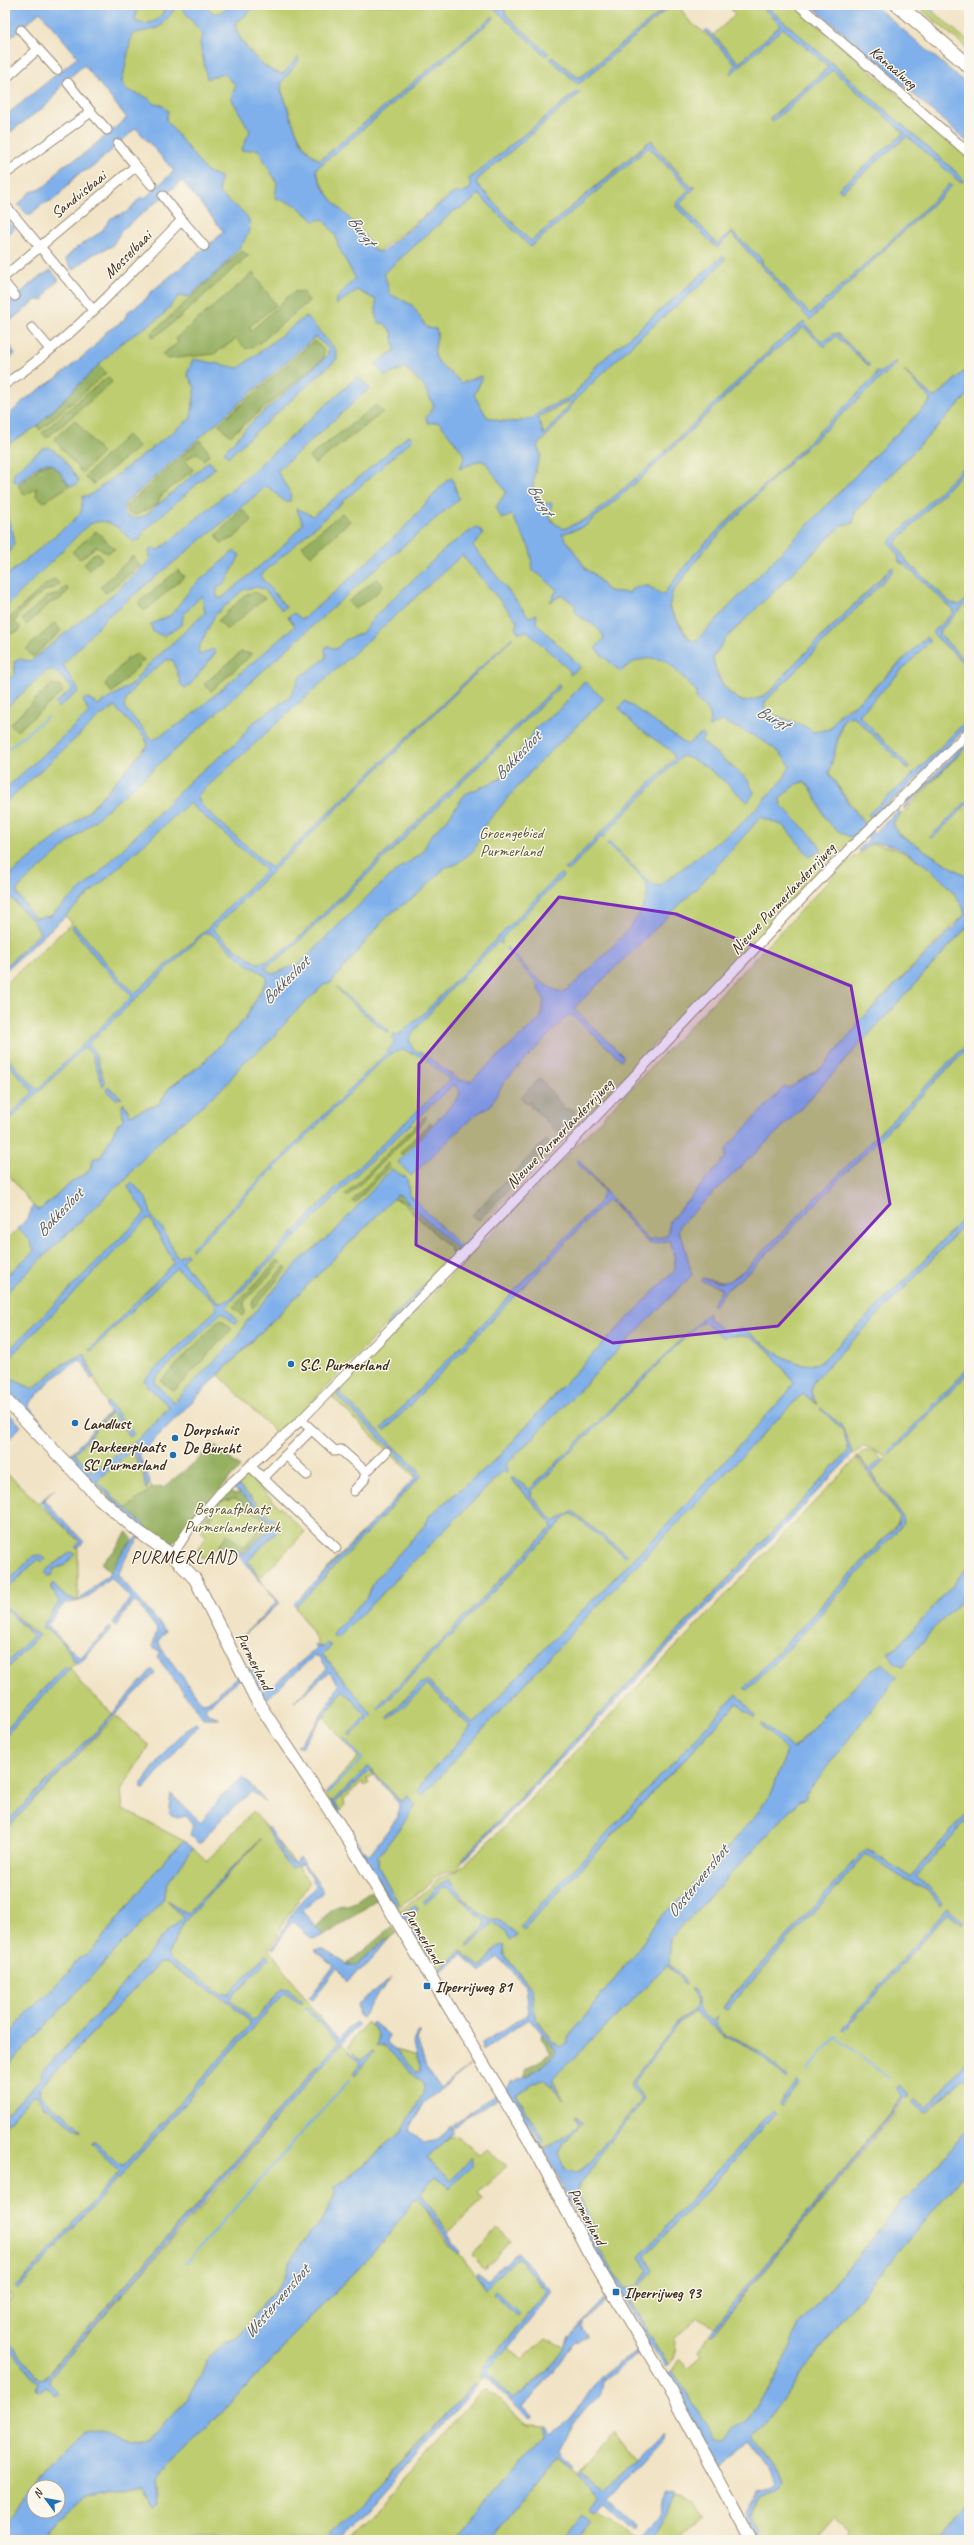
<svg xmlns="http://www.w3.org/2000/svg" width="974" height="2545" viewBox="0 0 974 2545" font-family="Caveat,sans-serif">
<rect width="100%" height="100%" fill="#fbf7ec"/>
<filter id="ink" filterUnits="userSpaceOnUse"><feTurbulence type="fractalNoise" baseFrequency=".025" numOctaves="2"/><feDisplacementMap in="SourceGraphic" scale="8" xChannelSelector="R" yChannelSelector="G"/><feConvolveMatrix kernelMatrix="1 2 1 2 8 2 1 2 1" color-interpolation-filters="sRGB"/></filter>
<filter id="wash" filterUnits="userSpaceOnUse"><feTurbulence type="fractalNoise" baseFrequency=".012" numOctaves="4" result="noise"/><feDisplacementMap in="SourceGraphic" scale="16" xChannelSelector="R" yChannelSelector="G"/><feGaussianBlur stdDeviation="0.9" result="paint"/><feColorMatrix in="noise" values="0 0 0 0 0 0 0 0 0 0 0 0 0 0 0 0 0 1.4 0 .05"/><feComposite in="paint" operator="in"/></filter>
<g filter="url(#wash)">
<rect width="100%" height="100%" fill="#f1e3c5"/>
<!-- green -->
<g fill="#becd6f" stroke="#7c7c46" fill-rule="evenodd">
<path d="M120,5h128l-30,26 350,547 157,131 81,48 46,81 7,-9 3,3 -33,29 -368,387 -69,-59 -216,220 -5,-4 -35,36 -8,5 15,26 3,17 2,-8 5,7 -30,23 -56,-53 44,-46 -15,-30 -12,-29 -24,13 -27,23 -28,-13v-135l13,-12 12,12 6,14 249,-266 -25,3 -15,27 -44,46 -32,23 -10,16 -29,11 -6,-12 -1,16 -7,8 -15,30 -7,1 -5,13 -17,11 -30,26 -4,2 -5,-4 -28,-36v-186l67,-61 -9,-9 -58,54v-67l5,-4 24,25v-4l-26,-31 151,-139 -46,-47 -8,11 10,-5 30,30 3,8 -58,65 -85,69v-447l233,-197 -150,-190zM171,1245l5,11 42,46 -42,-34 -85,83 -1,-2 83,-83 1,-3 -5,-12z"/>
<path d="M257,5h233l56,51 -36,-37 -5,-6v-3l6,-5h158l-88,72h-4l-25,-20 28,26 92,-78h8c5,18 18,21 31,33 10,8 18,18 25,28l-6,6 53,-44 46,39 -59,51 2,3 61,-51 71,63 -65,56 2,3 66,-56 52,45 -3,-9 -191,-167h30l174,153v209l-32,29 -5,1 -28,-27 26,29 -1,4 -49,47 -181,189 -8,2 -22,-34 3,-14 32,-43 75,-77 118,-110 -1,-1 -16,11 -4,-1v4l-180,176 -33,43 -15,-9 -14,1 -5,6 -21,-2 -14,-17 -7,-4 -26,-36 24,-8 52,-44 132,-127 35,-28 21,19 11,-10 33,30 1,-1 -32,-31h-6l-8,8 -10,-7 -10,-13 -27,21 -126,122 -61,52 -26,12 -10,-6 -5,-7 1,-9c-4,-4 -9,-5 -13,-9 -10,-9 -1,-33 4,-43l-4,-9c4,-8 14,-14 20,-22 8,-8 13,-18 21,-27 42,-50 102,-88 147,-137l-2,-4 -126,109 -24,31 -33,15 -7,7 -16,4 -17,-1 -13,-4 -13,-22 8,-16 -21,4c-7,-9 -24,-18 -26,-28 -2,-9 5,-17 1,-26l-9,-1 -20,-26 -12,-3 -5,-5 -7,-21 72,-63 12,-5 12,-11 51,53 119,-100 40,43 -12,11v6l40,40 15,-13 78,86 142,-134 -2,-1 -73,69 -67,60 -48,-51v-3l-30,-28 -15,12 -37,-40 15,-17h-4l-37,-43 -7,-1 -116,98 -3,-2 -52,-56 3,-5 101,-86 -9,4 -101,83 2,9 -11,6 -10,1 -73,57 -5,-3c-16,-23 -51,-53 -57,-80l177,-152 -173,143c-24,-13 -29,-47 -39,-71l1,-7 17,-22 -16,14c-19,-1 -46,-33 -48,-50z"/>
<path d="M729,5h31l21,20 -42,38 -26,-28 22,-20z"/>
<path d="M916,5h9l44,37v8z"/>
<path d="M969,394v68l-80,80 9,13 1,7 5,2 49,46v3l-21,20 37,35v50l-75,76 -25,20 38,-26 -41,38 -37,-53 13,-50 3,-5 9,-2 54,53 2,-2 -50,-50v-3l69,-73 -3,-3 -69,65 -16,8 -11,18 -17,3c-14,-12 -35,-11 -49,-24l1,-6 130,-133 -3,-2 -104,103 -17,21 -11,7 -16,4c-18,-7 -28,-25 -31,-44l12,-19 117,-114 11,-2 2,-11z"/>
<path d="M570,401l1,2 -27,32 -6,-17z"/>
<path d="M969,466v131l-9,8 -9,-2 -43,-40 -13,-20z"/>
<path d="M969,600v65l-30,-31 1,-3z"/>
<path d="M969,744v55l-38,38 1,2 37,-37v76l-71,-44 -5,-11z"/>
<path d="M871,844c32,0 88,37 94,70l-106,107 -3,7 -32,38 -35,22 -58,55 -5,7v7l-56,64 -2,15 -20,4 -69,-80 -3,1 28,30 -6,13 -216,225 3,1 221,-229 5,1 36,40 5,2 17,-5 6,19v12l-112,115 -63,71 -70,59 -4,9 -51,56 -7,16 -32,34 -3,7 4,1 166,-167 4,2 -1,-8 186,-190 -9,-34 -5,-10 3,-7 112,-107 176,-192v117l-222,226 -21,15 -24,-5 18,8 1,5 -9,14 2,1 12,-16 26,-21 217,-222v165l-51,55 -97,95c-25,12 -58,-21 -79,-33l-17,3 -16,-13v-6l-180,177 -16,-14 -2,3 41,45v3l-175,180 2,2 189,-194 4,-1 54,42 -54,-45 -18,11 -23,-26v-4l166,-166 7,-4 18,15c7,-1 15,-2 22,-1 22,3 37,32 50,46l-6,10 -128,148 139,-143 4,-3 14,10c-7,-12 -9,-16 0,-27l105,-107 47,-51v148l-80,86 13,-10 67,-71v194l-71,81 -9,3 14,16 30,-37 36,-35v217l-59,66 -42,-28 -145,157 4,3 139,-155 38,25 24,11 13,16 -11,-19 -14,-8v-2l53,-60v243l-42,48 -12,-9 -2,3 13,11 4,-2 33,-33 6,5v42l-36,46 -23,26 -9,3 -11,17 -38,47 -53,60 -22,52 -29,43 -14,9 -10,12 -9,-1 -43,-68 7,-13 9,10 14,-12 -3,-4 10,-19 3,1 197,-239 -11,-10 5,11 -188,230 -17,-8 -23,21 -1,17 -6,9 -39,-65v-5l7,-9 -11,3 -29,-44 -3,-17 -15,-36 3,-21 -9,3 -7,-4 -7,-16 3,-8 21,-23 -6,-7 3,9c-10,11 -23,18 -36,23l-2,-3 3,-4 -28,-47 28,-15 19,21 -11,-22 75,-72 40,-42 19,21 -17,-22 2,-25 129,-138 6,-1 -1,-5 24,-31 47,-96 -48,44 -35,38 -30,-25 -1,1 26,26 -20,48 -40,49 -36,35 -7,12 -28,25 -13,21 -76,97 -1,5 -7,5 -8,-7 -17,-24 -9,-36 -21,-25 -1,-11 -8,4 -15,19 -20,-17 -21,18 -8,-7 -24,-40 10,-13 -2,-3 -16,8 -5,-1 22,-14 23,-21 17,-7 38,-35 368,-385h11l8,8 -13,12 -8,-12h-4l43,58 -3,7 -152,164 159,-165 -1,-6 -32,-44 13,-12 3,-5 -24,-11 -9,10 -5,-4 -354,373 -32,34 -6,12 -17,4 -24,21 -23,15 -18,-36 23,29 -20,-37v-9l38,-51 -17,-6 -31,-34 -34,35 -3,-1 6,12 -12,-18 33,-37 -34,-40 19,-27 23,25 -15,21 21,-21 -49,-60 8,-9 -8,2 -3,-2 -24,-39 35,-43 85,-86 -86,-83h4l171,-175 337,-353zM577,1617l-82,97 -73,82 2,-16 47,-53 -44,-42 -39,31 32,-32 7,-3 47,43zM715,1727l-192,203 86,-98zM449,1878l15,21 24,20 29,16 -6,6 -6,-11 -12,-8 -24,25 -1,-1 16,-19 1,-6 -37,-34h-5zM947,1908l15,16 -15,-11 -103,118zM772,2110l3,3 -61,70 -69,73 8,15 -14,12 9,-13 -9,-13z"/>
<path d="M393,1199l8,2 49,47 3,8 -174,180 -60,-61z"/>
<path d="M246,1474l6,1 -2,3 55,54 -46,47 -11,-18 33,-34 -48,-41z"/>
<path d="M9,1475l71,67 -5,5 3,1v53l-15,-6 -10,-12 -2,3 8,16 -17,25c10,6 22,15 29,25 2,4 1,8 5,11l-6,5 14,19 29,27 -108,110v-88l64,-68 -5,-1 -59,63v-59l34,-36 -34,-27v-17l33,-32 4,3 3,-3 -12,-3 -28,29v-106zM71,1552l-6,13 -19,6z"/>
<path d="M236,1498l30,23 -22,27 -17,-14 -8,12 -15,12 -12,-6 2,-3 3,2 9,-16 -5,-3 5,-8 -5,-3 4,-5 6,3 11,-19z"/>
<path d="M5,1609l28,27 -27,30 -1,-1z"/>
<path d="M116,1716l33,29 -28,45 2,19 61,32 -18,17 -74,93 -14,8 -9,13 -40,39 -24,29v-210z"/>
<path d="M370,1770l4,5 -8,4 3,4 -4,3 -3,-4 -18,17 1,7 -5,5 -5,-8z"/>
<path d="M253,1811l57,71 -27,41 -13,27c28,39 56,79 90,113l-7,10 2,2 18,-24 -12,9 -13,-13 18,-25c10,7 15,12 10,23l41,11 3,16h-4l-19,-19 27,32 -1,9 -21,37 -16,12 -13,15 -39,29 1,6 -7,17 -8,13 -12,11 -18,28 -5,16 -9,14 -10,8 -21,28 -8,9 -12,4 -17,18 -9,21 -11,18 -40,43c-20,13 -42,-13 -64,-11l-42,42 -37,50v-179l33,39 -2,8 2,2 7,-6 12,10 2,-2 -10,-12 1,-5 184,-207 102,-125 -292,333 -4,1 -35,-41v-34l7,-8 -2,-2 -5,6v-175l27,-29 4,-1 9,11 36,25c-13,-14 -30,-22 -42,-37l1,-6 119,-125h7l64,40 20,19v3l-126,141h-3l-28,-24 -1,1 27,29 -103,116 2,2 267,-299 15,12 2,-1 -14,-13 -6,-1 -26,31 -4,1 -23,-21 20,-18 -20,13h-7l-28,-20 -22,-12 -5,-6 17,-34 77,-83 -74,75 -20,-14 16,17 -20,19 -64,77 -49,50 -8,9 -1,6 -36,38v-47l158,-169 4,-16 26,-36 14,13z"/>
<path d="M457,2136l22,18 8,-5 20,17 -27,25 -2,2 5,7 -37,33 -25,-41 13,-15 17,4 -25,-21 23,-23z"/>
<path d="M969,2168v335l-27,37h-99l6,-10 -15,-13 -20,23h-51l-14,-24 12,-21 19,-7 5,-7 -32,-44 9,-8 78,-108z"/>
<path d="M419,2197c10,17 27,50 43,60l21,29c14,-4 22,-26 36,-28l26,32v4l-62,74 1,9 -8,10 -2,-3 -145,156h-290l45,-43 58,-13 11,20 5,-8 -2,-17 118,-121 5,-3 7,-13 81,-82 21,-24 25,-36z"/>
<path d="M498,2228l13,13 -26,28 -13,-13z"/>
<path d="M545,2339l20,9 -23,28 -28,23 -27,-27 20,-26 15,14z"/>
<path d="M487,2390l11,8 28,27 20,1 -2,2 1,9 -39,37 -50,66h-106l130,-148z"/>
<path d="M613,2433l21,28 -31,31 -23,-19z"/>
<path d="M557,2459l17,11 25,29 -9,11 5,4 3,-2 17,10 21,18h-57l7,-9 -9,-8 -14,17h-72z"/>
<path d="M676,2496l8,2 23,18 -23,14 -7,10h-27z"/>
</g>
<!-- forest -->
<g fill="#96b062" stroke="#686d40">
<path d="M241,251l8,4 -70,63 -26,20 -2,-4z"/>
<path d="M253,273l23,32 -27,22 2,4 42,-39 10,-1 6,10 -51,43 -12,5 -10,-10 -22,15 -47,5 -5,-5 16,-11 -2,-5z"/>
<path d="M314,341l10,9 -1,9 -93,77 -11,-12z"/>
<path d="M99,365l7,8 -66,57 -3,-4z"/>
<path d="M108,377l4,5 -65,56 -5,-5 38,-34z"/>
<path d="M376,405l7,7 -68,52 -6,-7z"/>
<path d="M75,420l27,33 -20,20 -28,-34z"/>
<path d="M127,435l12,12 -46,37 -9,-7z"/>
<path d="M200,440l10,14 -6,6 -7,-7 -12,7 8,10 -33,27 -2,7 -22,11 -9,-3 -1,-6z"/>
<path d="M50,464l6,3 13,19 -25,16 -8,-7 1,-7 -12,7 -7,-9 23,-20z"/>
<path d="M242,509l10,11 -18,18 -13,5 -5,-8z"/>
<path d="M342,513l8,8 -39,35 -9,-10z"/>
<path d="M96,531l19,18 -8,4 -10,-7 -17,13 -8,-7z"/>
<path d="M98,553l4,6 -13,10 -5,-5 9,-10z"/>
<path d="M133,556l7,10 -34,27 -6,-6z"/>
<path d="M178,570l2,4 5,2 -40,35 -7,-8z"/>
<path d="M377,578l6,7 -7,9 -21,15 -7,-7z"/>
<path d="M55,579l4,5c-7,7 -10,4 -16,8 -9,7 -24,19 -28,30l5,5 -1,4 -9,3 -5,-6v-6l39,-36z"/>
<path d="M66,587l3,3 -10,10 -9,3 -23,22 -5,-6 25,-22 10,-2z"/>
<path d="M254,592l11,6 -38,32 -9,-9 27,-26z"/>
<path d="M55,623l6,8 -28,26 -7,-8z"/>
<path d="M241,652l11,2 -41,37 -7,-7z"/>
<path d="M137,654l7,6 -32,33 -7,-9 22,-25z"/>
<path d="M52,684l8,3 3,5 -46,39 -7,-7z"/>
<path d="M540,1078l25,31 10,1 -4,11 -12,12 -23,-22 -1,-3h-4v-5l-4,1 -6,-7z"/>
<path d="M425,1116l2,2 -79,78 -3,-1z"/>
<path d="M428,1124h4l-30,31 -2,-2z"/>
<path d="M546,1140l7,5 -74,75 -7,-5z"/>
<path d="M388,1163l2,3 -35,37 -3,-2z"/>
<path d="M397,1195l4,1 60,52 -8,8 -3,-8 -49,-47 -8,-2z"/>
<path d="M278,1260l3,3 -37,39 1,11 -2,3 -10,-9z"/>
<path d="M285,1266l2,3 -34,39 -2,-2 3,-7z"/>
<path d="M220,1319l12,10 -58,62 -13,-10z"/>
<path d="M211,1443l29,24 -66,75 -8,3 -20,-15 1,-2 -22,-19 28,-21 8,-2 2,2 37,-30z"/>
<path d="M230,1491l5,3 5,-2 33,33 -29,29 -8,-4 -3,2 -14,-6 8,-12 18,14 20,-27 -29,-23 -14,2 -12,19 -5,-3z"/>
<path d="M127,1532l6,8 -9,9 -13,23 -10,-9 14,-13z"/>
<path d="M369,1892h4l4,8 -53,36 -8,-8 13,-17 9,-5 13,-2z"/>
<path d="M393,1926l4,7 -42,33 -8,-2z"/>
<path d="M542,2033l14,17 -2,7 -7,6 -22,15v-8l27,-17 -11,-15z"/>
</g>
<!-- water -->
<g fill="#7fb0eb" stroke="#5d6d84" fill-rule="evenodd">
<path d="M5,5h136l-4,4 -2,9 2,4c12,5 28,-3 27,-17h42l7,8h5l17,-8h22l-22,19c2,17 30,49 48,50l15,-17 1,3 -17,22 -1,8c10,23 15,58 39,70l173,-144 1,2 -178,151c6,28 33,46 49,67 5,7 5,12 13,16l5,-1 68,-56 5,-3 5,2 10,-6 -2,-9 109,-88 2,2 -101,85 -3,5 52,56 3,2 121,-101 3,8 36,39h4l-15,17 37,40 15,-12 29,26 1,5 48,51 67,-60 73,-70 2,2 -142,134 -78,-86 -15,14 -41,-41 1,-6 12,-11 -40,-43 -119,100 -51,-53 -12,11 -12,5 -71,63 6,21 22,11 15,23 9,1c3,9 -3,17 -1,26 2,10 19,19 26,28l20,-7 1,3 -8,16 13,22 13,4 17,1 16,-4 7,-7 33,-15 24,-31 126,-109 2,3 -22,24 -66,57 -59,57 -20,27 -21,22 4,9c-7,14 -17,53 11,48l-3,13 5,7 10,6 26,-12 61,-52 126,-122 27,-21 10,13 10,7 8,-8h6l32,31 -1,1 -33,-30 -11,10 -4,-1 -17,-18 -35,28 -132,127 -52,44 -23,8 25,36 7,4 14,17 21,2 5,-6 14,-1 15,9 33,-43 180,-176v-4l4,1 16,-12 1,2 -118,110 -75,77 -32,43 -3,15 18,29 8,5 185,-192 49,-47 1,-4 -26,-28 29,26 4,-1 32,-29v27l-114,118 -2,11 -11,2 -117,114 -12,19c3,19 13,37 31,44l16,-4 11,-7 17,-21 105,-103 2,2 -130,133 -1,6c14,13 35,12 49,24l17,-3c11,-21 13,-14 28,-27 24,-20 46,-43 68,-65l4,4 -70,73v3l50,50 -2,2 -55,-53 -8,2 -3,5 -13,50 20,31 24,30 26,-24 2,3 -8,10 5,11 71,44v47l-176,192 -112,107 -3,7 5,10 9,34 -186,190 3,6 -2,2 -4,-2 -166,168 -4,-2 3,-7 32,-34 7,-16 51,-56 4,-9 70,-59 63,-71 112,-115v-12l-6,-18 -17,4 -5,-2 -35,-40 -6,-1 -221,230 -3,-3 216,-224 6,-13 -28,-29 2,-2 70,80 19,-4 3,-15 56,-64v-7l5,-7 53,-56 5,1 35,-22 32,-38 3,-7 97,-96 9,-11c-4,-25 -69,-80 -94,-70 -4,2 -7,6 -10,8l-3,-2 11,-11 -9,-10 -8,9c-35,-16 -24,-24 -43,-52l-5,-4 -8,2 -16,14 1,7 33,33 8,12 -12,7 -26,-31 -23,-9 -60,67 -125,122 -1,4 49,47 -3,3 -49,-45 -5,1 -62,65 -15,25 -15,9 -64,61 -13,-14 60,-64 2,-6 -6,-8 -94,87 -134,136 11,14 -2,3 -13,-12 -67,67 1,5 18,18 64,-65 8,-15 53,-61 36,-30 56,-62 16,9 2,16 52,53 13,-13 2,1 -88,91 -3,-1 71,-72 2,-4 -57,-53 -4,-1 -258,260 11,26 -4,9 -3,-18 -9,-19 -5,-1 -32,29 50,47 -20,27 -9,20 48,56 -8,10 3,7 41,55 6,-1 31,-27 13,-7 10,19 8,1 47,-40 -2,-4 8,4 4,-5 4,3 -8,9 49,60 -21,21 -2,-2 17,-19 -23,-25 -42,58 -4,-2 16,-17 26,-44 -10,-13 -35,30 33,-34 -7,-11 -6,-1 -48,43 -17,-25 -9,5 -35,29 3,6 12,4h-17l-45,-60 2,-6 -1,-2 -5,-1 -1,-4 4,-16 -20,-26 -5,-1 -16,24 -3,-2 17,-26 -19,-21c-18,13 -22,26 -46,26l-18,22 33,33 30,-31 2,2 -33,34 -7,-3c-1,-13 -19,-27 -30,-33l17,-25 -8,-16 2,-3 10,12 15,6 33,-29 13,-23 14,-12 5,-8 -79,-77 6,4 39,-44 -4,-7 3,-3 26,32 -4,3 -19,-25 -36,42 18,18 43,-31 34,-34 -23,-21 -3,-6 73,-71 -2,-6 -39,-35 -85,83 -2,-1 85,-87 -24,-44h-3l-142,143v-8l140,-141 -17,-26 4,-5 14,16 7,21 10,10 13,27 4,1 6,-4 2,2 -6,6 7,10 29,31 4,1 8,-4 108,-113 112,-106 -24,-20 2,-3 31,23 12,1 70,-63 3,-18 -8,-18 -30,-33 1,-2c16,16 33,41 56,45l10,-7c18,-19 85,-74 73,-101 -4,-9 -30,-31 -39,-40l2,-2 42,42 8,2 81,-61 43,-45 7,-14c-15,-24 -43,-33 -68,-45l-13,6 -1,-1c7,-14 -3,-17 -12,-27v-8l-28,-29c-16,-7 -36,-3 -47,10l-26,-23 9,-11c-5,-15 -23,-16 -30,-28l2,-4 -14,-11 -12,7 7,-12 -17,-15 -7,-4 -3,-22 -18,-34 -10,4 -6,-12 10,-15 -19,-28 -6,-4 -22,9 6,-12 -1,-3 -25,-32 -11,1 -2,-5 8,-12 -11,-21 -18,-17 -20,8 -10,-12 20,-14 -3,-18 -8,-9h-5l-3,-5v-18l-19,-10 -21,15 1,-7 18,-20 -17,-32 -2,-10 -13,-17 -9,2 -18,-16 -21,-7 2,-15 -19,-34 -17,2 9,-20 -19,-33 5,-13 -13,-12 -16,6 -7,-36 3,-8 -22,-28 -5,1 -17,20 -27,6 -10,48 5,8 21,8 6,6 8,1 6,6 -2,9 40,51 14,6 -1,15c8,10 23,16 29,26 12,22 -44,64 -59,79l-10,-1 -17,20 -42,28 -84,83 -31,19v-27l18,-18 35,-24 34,-28 14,-17 17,-11 6,-10 16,-11 6,-8 73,-60 -42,-51 -60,49 -10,16 -20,9 -19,15 -8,-11 11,-11 25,-16 10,-14 16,-6 14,-15 3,2 30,-28 -38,-43 -42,38 -17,9 -22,24 -14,6 -12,11 -11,-11 12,-13 8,-2 10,-6 14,-18 18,-9 47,-39 -43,-53 -21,18 -14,20 -44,33v-20l73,-59 -38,-45 -35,30zM569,401l2,2 -27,32 -6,-17 6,-5z"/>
<path d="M490,5l11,4 5,-4h5l-6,5v4l44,40 -3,2z"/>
<path d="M669,5h3l-92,78 -2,1 -28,-25 2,-2 25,20h4z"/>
<path d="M760,5h5l191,167 8,8 -1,2 -4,-1 -52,-45 -66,56 -3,-3 66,-56 -71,-63 -61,52 -2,-3 59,-52 -46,-39 -52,46 -1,-2 6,-7 -31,-34 2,-2 32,34 42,-38z"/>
<path d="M811,5h63l95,81v57z"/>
<path d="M5,217l10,11 -10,10z"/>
<path d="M51,270l8,10 -9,8 -7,12h-7l-31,25v-18l30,-27z"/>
<path d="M306,316l30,34 1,9 -109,98 -4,-5 28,-30 75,-66 2,-7 -14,-12 -190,166 -2,7 5,7 10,1 8,-3 63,-54 6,7 -71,63 -3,8 -8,3c-12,-13 -27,-28 -46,-16l-82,82v-31l68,-56 8,-9 2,-16h6l102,-78 4,-30 -8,-14 6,-15 46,9z"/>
<path d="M5,337l10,17 -6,5 -4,-3z"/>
<path d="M357,377l13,11 -93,83 14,23 -1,7h-6l-17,-15 -160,131 -44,48 16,26 -21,17 -3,-5 18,-14 -17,-17 -8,-2 -43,39v-26l10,-9 -1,-12 4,-3 13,2 80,-65 39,-36 -1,-10 4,-2 6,2 87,-73z"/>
<path d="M409,435l4,4 -153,137 26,31 -4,3 -18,-21 -8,-2 -13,3 -28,25 -17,34 1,6 14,-6 3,3 -26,33 -5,3 -4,-3 -8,-25h-7c-15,12 -39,28 -42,47l29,33 33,-20 109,-94 -7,-9 6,-4 8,6 34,-28 67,-62 44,-49 5,-2 7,21 -89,75 -181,164 -168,147 -4,6 1,4 16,23 16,-2 46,-40 96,-97 46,-37 13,-18 39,-27 10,-20 26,-19 -1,-9 2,-3 9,3 9,-9 17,-7 13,-17 71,-68 30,-21 6,4 1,4 -10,11 56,71 8,-3 -1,9 45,44 -11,8v-4l-43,-40 -7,2 -4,-3 1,-9 -55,-66 -265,241 5,10 69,62 241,-231 1,1 -300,291c12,14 29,23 44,34l9,-1 24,-16 269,-262 1,3 -269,262 -26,19 8,6 27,-11 72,-71 28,-24 22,-15 9,-18 16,-15 18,-26 35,-15 37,-52 27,-22 20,-24 20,18 -69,68 -52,60 -5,16 -6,9 -17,13 -9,2 -29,28 -30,21 -56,67 -7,2 -30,28 -27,31 -25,20 -16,21 -67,57 -24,25 -10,14 -10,7 -110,106v-17l29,-26 -4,-10 -12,-12 11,-13 4,-10 5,4 4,-2 30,-26 17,-11 5,-13 7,-1 15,-30 7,-8 -1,-14 2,-2 6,12 29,-11 10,-16 32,-23 44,-46 22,-40 -3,-5 -14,-8 -40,-33h-5l-117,111 7,9 10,30 -2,3 -11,-31 -7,-8 -80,77v-4l28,-28 -28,-32v-5l32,35 95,-94 -29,-30 -31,-38 2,-3c21,23 38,48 61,68l73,-65 58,-58 -77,-67 -184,168v-4l35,-34 -6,-11 -24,-25 -5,4v-22l85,-69 58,-65 -3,-8 -31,-30 -15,10 -94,86v-14l84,-76 -6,-13 4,-2 11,7 34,-21 13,-16 60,-55 -3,-18 -18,19 -3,11 -17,11 -11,-4 -2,-8 20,-9 21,-28 42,-36 6,4 -14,27 -9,6v10h5l60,-51 21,-23 -7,-16 17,8z"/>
<path d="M49,447l12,9 16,22 2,4 -3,3 -6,1c-22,-31 -22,-29 -50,-4l-3,1 -4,-3 1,-8 28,-23z"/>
<path d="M969,462v4l-74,77 13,20 43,40 9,2 9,-8v3l-29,31 -1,3 30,31v3l-37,-35 21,-20v-3l-49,-46 -5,-2 -1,-7 -9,-13z"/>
<path d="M5,513c7,17 16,29 0,44z"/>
<path d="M625,701l62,44 14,-11 4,2 -4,5 47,39 6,13 -6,9c-20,-16 -40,-39 -66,-46l-78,79 1,2 -5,1 -32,33 -3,-2 110,-111 -5,-8 -35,-24 -16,-18z"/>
<path d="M969,718v7l-62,63 -37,29 -2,-3 44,-38 1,-3 6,-4z"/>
<path d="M969,739v5l-65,65 -1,-2z"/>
<path d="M969,799v3l-37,37 -2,-2z"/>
<path d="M561,873l2,3 -61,62v6l-4,-2 -54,54 -33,39 -2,5 5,10 10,4 -2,3c-21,-8 -20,-11 -39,3l-190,190 -2,-2 197,-197 6,-9 -2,-5 2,-2 3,1 25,-21z"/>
<path d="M336,987l53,44 -1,3 -39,-33z"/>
<path d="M969,1042v5l-217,222 -26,21 -12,16 -2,-1 9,-14 -1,-4 -19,-6 1,-3c23,8 26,5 45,-10z"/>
<path d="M108,1087l14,11 -6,1 -10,-9z"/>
<path d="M969,1212v7l-47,51 -105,107c-9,12 -7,15 0,27l-13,-10 -5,3 -216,224 -161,175 -5,-5 7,-11 47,-53 -44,-42 -38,34 -1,-2 32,-33 7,-3 47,43 73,-78 117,-118 124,-136 6,-10c-13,-15 -29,-43 -50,-46 -7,-1 -15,0 -22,1l-18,-15 -7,4 -166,166v4l23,26 18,-11 55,44 -2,2 -53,-43 -4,1 -189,194 -2,-2 175,-180v-3l-41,-46 2,-2 16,14 179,-177 1,6 16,13 17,-3c21,12 53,45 79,33l97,-95z"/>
<path d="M401,1321l4,1 -64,63 -1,9 78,75 3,7 -125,131 -2,-3 122,-127 -1,-4 -78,-77 2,-12z"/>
<path d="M84,1353l10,25 -3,1 -8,-17 -4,-2 -28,20 -23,25 16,20 -2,3 -37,-41v-11l28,13 27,-23z"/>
<path d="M969,1367v5l-79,83 -2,-2z"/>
<path d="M821,1408l21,18 11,28 -389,406 -1,-2 32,-34 354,-373 -7,-22 -22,-20z"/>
<path d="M5,1409l16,17 -16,18v-16l6,-5 -6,-8z"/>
<path d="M858,1457l11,13 13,-11 2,2 -13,12 32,44 1,6 -114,124 -43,43 -3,-2 154,-164 2,-7z"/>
<path d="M239,1486l42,41 -33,34 16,24 16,18 -39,34 36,-35 -37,-46 -3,2 -4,-6 3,-2 8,4 29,-29 -15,-17 -26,-21z"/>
<path d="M55,1489l-11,11 40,42 -6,6 -3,-1 5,-5 -40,-40z"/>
<path d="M71,1552l4,2 -10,11 -11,4 -2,6 -4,2 -3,-6z"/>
<path d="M38,1555l7,4 -3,3 -4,-3 -33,32v-6l28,-29z"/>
<path d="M969,1566v28l-36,35 -30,37 -9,-3 -6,-11 10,-5z"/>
<path d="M7,1608l24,23 8,4 -34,36v-6l28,-29 -28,-27z"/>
<path d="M883,1663l14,14 -91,117v5l-6,1 -129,138 -2,25 18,20 -1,2 -19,-21 -40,42 -74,72v6l11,16 -20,-21 -28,15 28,47 -3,4 -32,-52 -40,21 -17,16 1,2 -26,27 24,22 20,-23v9l-21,21 -16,-11 -13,15 39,60 -3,2 -38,-56 -6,2 -25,36 -21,24 -81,82 -7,13 -5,3 -118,121 2,23 -4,3 -12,-21 -58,13 -45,43h-34v-18l37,-50 42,-42c23,-6 42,25 64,11l40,-43 11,-18 9,-21 17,-18 12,-4 8,-9 21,-28 10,-8 9,-14 5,-16 18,-28 12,-11 8,-13 7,-17 -1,-6 39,-29 13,-15 16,-12 21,-37 1,-9 -41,-40 -5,2 -2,-2c4,-9 2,-14 -5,-20l2,-3 16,13 -2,7 29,30h4l-7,-29 6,-11 2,1 -4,6 9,28 14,21 33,-25 -49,40 -15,27 15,12 14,-3 36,-31 30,-18 7,-8 19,-6 24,-20 2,-6 -27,-32 -46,33 -1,-8 47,-30 -3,-27 -28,-29 -17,16 -19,-18 -26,20 -37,-61 17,-8 2,3 -10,13 24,40 8,7 21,-18 20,17 15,-19 8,-4 1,11 27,33 3,29 17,23 8,6 7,-4 1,-5 76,-97 13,-21 28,-25 7,-12 36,-35 40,-49 19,-48 -26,-26 2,-1 31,25 34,-38 48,-44zM34,2487h24v24h-24z"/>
<path d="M64,1667l6,1 -65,68v-6z"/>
<path d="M152,1669l3,4 -150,157v-6l102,-104z"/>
<path d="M737,1694l19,22 -1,2 -18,-15 -214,227 -3,-4z"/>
<path d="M196,1723l2,2 -55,65 -3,-4 32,-43 20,-19z"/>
<path d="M368,1766l31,34 4,1 4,-6 9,11 -38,51v9l20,37 -4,3 -36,-61 11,10 29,-38 1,-13 -29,-34 -35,33 5,8 -2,1 -7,-12 3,1z"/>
<path d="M243,1777l23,25 -14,-10 -30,26 -23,26 -9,-9 3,-10 -6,-9 -10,2 -7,-4 -1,-7 2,-13 30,29 17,-23z"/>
<path d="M969,1811v6l-53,60 14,10 12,16 -2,3 -12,-16 -24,-11 -38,-25 -139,155 -4,-2 140,-155 4,-3 43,28z"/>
<path d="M268,1827l20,32 7,5 5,-6 24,33 -22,20 22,25 -13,3 -18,-18 -7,7 -11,21 -2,-1 21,-38 21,-23 -4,-11 -9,-12 -11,4 -6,-6 -18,-33z"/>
<path d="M260,1839l-76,83 -17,34 5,6 22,12 28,20h7l37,-40 3,4 -39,41 22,21 4,-1 26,-31 6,1 14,13 -1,2 -16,-12 -267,298 -2,-2 103,-116 -27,-28 2,-3 27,25h3l126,-141v-3l-20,-19 -64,-40h-7l-119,125 -1,6c8,11 41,29 42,38l-36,-26 -9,-11 -4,2 -27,28v-9l36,-38 1,-6 8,-9 49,-50 64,-77 20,-19 -16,-17 20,14z"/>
<path d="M184,1841l9,7 -26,36 -4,16 -158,169v-29l24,-29 40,-39 9,-13 14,-8 74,-93z"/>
<path d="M449,1878l15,21 24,20h10l19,15 -6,7 -6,-11 -12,-8 -24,25 -2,-1 17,-19 1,-6 -37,-34h-5l-18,17 -2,-2 11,-13z"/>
<path d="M947,1908l17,14 -2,2 -15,-11 -103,118 -2,-2z"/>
<path d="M385,1940l2,1 -19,23 -21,17 -10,-13 -24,31 -4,-1 25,-32 -19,-16 7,-1 28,17h5z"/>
<path d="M392,1978l-15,17 -15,23 -3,-2 -2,-12z"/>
<path d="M691,1987c14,12 -5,20 22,34l5,-4 -3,7 9,10 35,17 29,26 -1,2 -32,-28 -29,-14 -32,-25 -15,11 -46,60 10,15 -2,6 -27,32 -35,49 -1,7 15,36 3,17 29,44 11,-3v2l-7,7v5l39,65 -3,2 -13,-21 -3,-1 -46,36 -2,13c-20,16 -32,34 -41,57l2,5 13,12 -2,2 -13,-11h-3l-66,81h-35l50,-66 39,-37 -1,-9 2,-2 4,7c25,-10 35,-39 52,-57 10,-10 41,-25 47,-36l-57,-94 -49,-98 7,-1 29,-22 -2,-10 5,8 -21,23 -3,8 7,16 10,4 6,-3 59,-69v-5l-9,-10v-5l48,-62 15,-10 2,-7z"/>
<path d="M306,2006l33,33 16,-17 3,3 -308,352 -1,5 10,12 -2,2 -12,-10 -7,6 -2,-2 2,-8 -33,-39v-5l35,41 5,-1 291,-333 2,-3 -34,-34z"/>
<path d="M347,2050l14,10 12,-9 1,1 -19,23 -2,-2 7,-10z"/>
<path d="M969,2060v23l-6,-5 -37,35 -14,-11 3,-3 12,9z"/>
<path d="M797,2080l2,2 -18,24 -2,-2z"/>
<path d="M898,2085l11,10 -4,2 -193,237 -3,-1 194,-236 -7,-9z"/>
<path d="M772,2110l3,3 -61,70 -69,73 8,15 -13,14 -1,-2 9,-13 -9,-13z"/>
<path d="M969,2125v43l-129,153 -78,108 -9,8 32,44 -5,7 -19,7 -12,20 14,25h-6l-13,-25 14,-25 14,-3 6,-6 -28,-40 -32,29 -50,-96 4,-3 5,6 38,62 9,1 10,-12 14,-9 29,-43 22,-52 53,-60 38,-47 11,-17 9,-3 23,-26z"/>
<path d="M518,2252l33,39 -15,22 -49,59 27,27 28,-23 23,-28 4,-11 37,-39 2,2 -25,24 -1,5 6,6 -13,8 -51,64 10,10 -3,3 -43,-42 -8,-2 3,-8 62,-74v-4l-26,-32 -4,1 -30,30 -10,-15 1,-2 12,9 12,-14z"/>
<path d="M496,2290l24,24 -3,2 -23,-23z"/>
<path d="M474,2384l2,3 -135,153h-14l90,-93z"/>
<path d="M663,2433l-1,7 -55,59 28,25 -1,3 -3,1 -27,-24 -8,10 -6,-4 8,-12 -20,-22 2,-3 23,19z"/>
<path d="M664,2492l11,2v3l-25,43h-14l24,-28z"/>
<path d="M969,2503v37h-27z"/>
<path d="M584,2515l8,6 -13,19h-16z"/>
</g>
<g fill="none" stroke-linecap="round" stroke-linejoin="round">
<!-- stream -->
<g stroke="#7fb0eb" stroke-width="2">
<path d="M927,5l7,7"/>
<path d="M5,751l42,-34"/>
<path d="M48,1433l17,18"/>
<path d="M328,1794l-1,-1 35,-34 -17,-20"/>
<path d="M338,1811l25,40"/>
<path d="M807,2070l29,-33 54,41"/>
<path d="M185,2264l164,-184"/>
</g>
</g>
</g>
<g filter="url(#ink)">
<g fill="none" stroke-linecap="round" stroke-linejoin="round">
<defs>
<g id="street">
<path d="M799,5l170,148"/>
<path d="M38,49l19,21"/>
<path d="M5,79l33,-30 -17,-19"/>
<path d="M91,112l16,18"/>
<path d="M136,166l16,19"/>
<path d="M5,174l86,-62 -23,-29"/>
<path d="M5,205l88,105"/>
<path d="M182,220l22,26"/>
<path d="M5,276l131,-110 -18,-22"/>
<path d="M5,284l10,12"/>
<path d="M32,328l18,21"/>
<path d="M5,384c66,-44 121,-107 177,-164l-19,-24"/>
<path d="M301,1420l34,31 6,-1 25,22 -2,8 -10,11"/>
<path d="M250,1466l86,82"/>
<path d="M366,1472l20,-20"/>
<path d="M307,1475l-21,-20 25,-25"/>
<path d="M263,1478l23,-23"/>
<path d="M172,1555l18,-27 31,-36 80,-72 56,-57 213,-219 280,-296 119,-116"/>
</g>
<path id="secondary" d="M5,1399l94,99 40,34 33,23 23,24 62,122 81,122 199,330 51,98 78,131 85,158"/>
<path id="primary" d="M898,5l71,61"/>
</defs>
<!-- street casing -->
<use href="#street" stroke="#968672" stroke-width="11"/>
<!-- secondary casing -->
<use href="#secondary" stroke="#968672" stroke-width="14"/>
<!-- primary casing -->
<use href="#primary" stroke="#968672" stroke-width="16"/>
<!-- street -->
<use href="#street" stroke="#fff" stroke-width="9"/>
<!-- secondary -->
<use href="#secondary" stroke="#fff" stroke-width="12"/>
<!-- primary -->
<use href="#primary" stroke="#fff" stroke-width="14"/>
</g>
</g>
<!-- marked area -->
<path fill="#7b2cbf" fill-opacity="0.2" stroke="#7b2cbf" stroke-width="3" stroke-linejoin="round" d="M559,897l117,17 175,72 39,218 -112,122 -165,17 -197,-98 3,-181z"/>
<!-- markers -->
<g fill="#1f6fb2" stroke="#fbf7ec" stroke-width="1.5">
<circle cx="291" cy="1364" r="4"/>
<circle cx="75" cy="1423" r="4"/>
<circle cx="175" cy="1438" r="4"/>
<circle cx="173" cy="1455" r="4"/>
<rect x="423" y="1982" width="8" height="8" rx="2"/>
<rect x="612" y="2288" width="8" height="8" rx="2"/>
</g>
<g text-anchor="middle" stroke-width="3" stroke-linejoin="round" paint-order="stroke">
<!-- street labels -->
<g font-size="16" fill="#3b2a1e" stroke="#fbf7ec">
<text transform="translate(894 67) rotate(41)" y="6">Kanaalweg</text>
<text transform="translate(78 194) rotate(-39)" y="6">Sandvisbaai</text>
<text transform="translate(127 254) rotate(-45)" y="6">Mosselbaai</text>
<text transform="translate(782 898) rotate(-47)" y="6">Nieuwe Purmerlanderrijweg</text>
<text transform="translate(559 1133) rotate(-46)" y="6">Nieuwe Purmerlanderrijweg</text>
<text transform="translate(255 1661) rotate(63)" y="6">Purmerland</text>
<text transform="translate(424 1936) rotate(59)" y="6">Purmerland</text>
<text transform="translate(588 2216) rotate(62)" y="6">Purmerland</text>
</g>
<!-- park labels -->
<g font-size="16" fill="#5c5332" stroke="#fbf7ec">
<text x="511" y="838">Groengebied<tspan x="511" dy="18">Purmerland</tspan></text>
<text x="232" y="1514">Begraafplaats<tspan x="232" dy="18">Purmerlanderkerk</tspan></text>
</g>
<!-- poi labels -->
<g font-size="16" font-weight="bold" fill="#3b2a1e" stroke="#fbf7ec" text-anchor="start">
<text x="299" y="1370">S.C. Purmerland</text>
<text x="83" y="1429">Landlust</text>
<text x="183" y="1435">Dorpshuis<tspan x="183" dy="18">De Burcht</tspan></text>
<text x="165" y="1452" text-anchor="end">Parkeerplaats<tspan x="165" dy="18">SC Purmerland</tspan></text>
<text x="435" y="1992">Ilperrijweg 81</text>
<text x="624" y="2298">Ilperrijweg 93</text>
</g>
<!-- water labels -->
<g font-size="17" font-style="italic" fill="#535966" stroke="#fbf7ec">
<text transform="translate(362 230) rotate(53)" y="6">Burgt</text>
<text transform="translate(541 499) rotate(60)" y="6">Burgt</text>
<text transform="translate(773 717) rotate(28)" y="6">Burgt</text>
<text transform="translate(517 755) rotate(-46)" y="6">Bokkesloot</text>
<text transform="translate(285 980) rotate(-45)" y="6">Bokkesloot</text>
<text transform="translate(59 1212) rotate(-46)" y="6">Bokkesloot</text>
<text transform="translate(697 1881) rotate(-51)" y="6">Oosterveersloot</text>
<text transform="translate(276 2301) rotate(-49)" y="6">Westerveersloot</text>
</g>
<!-- quarter labels -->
<g font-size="18" letter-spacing="1" fill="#3b2a1e" stroke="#fbf7ec">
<text x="184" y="1563">PURMERLAND</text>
</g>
</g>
<!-- margin -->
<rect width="974" height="2545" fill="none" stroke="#fbf7ec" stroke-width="20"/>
<!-- north arrow -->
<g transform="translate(46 2499) rotate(302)"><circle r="19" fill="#fbf7ec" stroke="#aea59a"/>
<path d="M0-3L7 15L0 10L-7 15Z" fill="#1f6fb2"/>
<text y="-6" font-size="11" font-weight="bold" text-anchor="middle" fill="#3b2a1e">N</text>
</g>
</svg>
